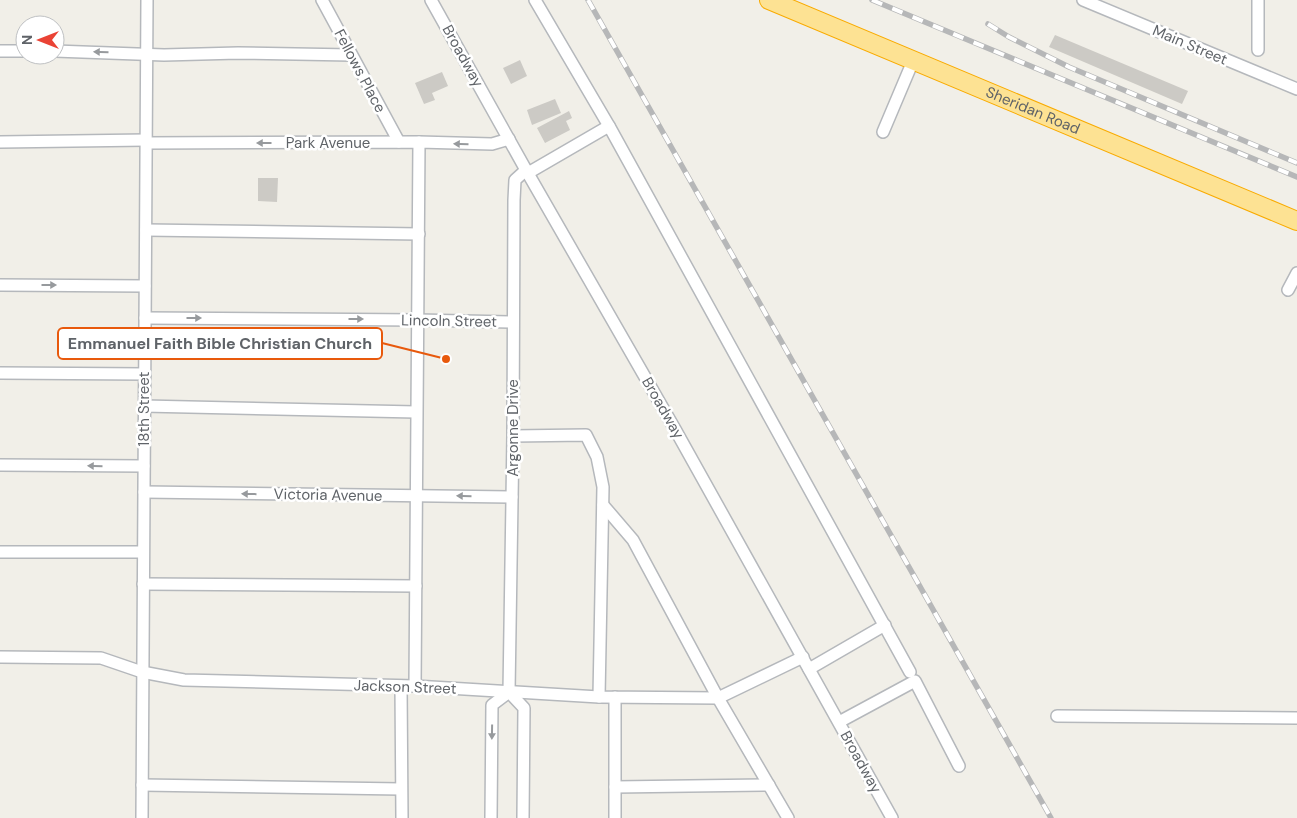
<svg xmlns="http://www.w3.org/2000/svg" width="1297" height="818" viewBox="0 0 1297 818" font-family="'DM Sans',sans-serif">
<rect width="100%" height="100%" fill="#f1efe8"/>
<!-- building -->
<g fill="#cccac5">
<path d="M1055,35l133,56 -6,13 -133,-57z"/>
<path d="M520,60l7,16 -16,8 -8,-16z"/>
<path d="M442,72l6,14 -16,7 3,7 -11,4 -9,-21z"/>
<path d="M555,99l6,14 -29,12 -5,-15z"/>
<path d="M569,111l3,7 -6,3 4,9 -25,13 -8,-15z"/>
<path d="M258,178h20l-1,24 -19,-1z"/>
</g>
<g fill="none" stroke-linecap="round" stroke-linejoin="round">
<defs>
<g id="minor">
<path d="M322,0l77,142"/>
<path d="M431,0l95,170 150,261 216,387"/>
<path d="M535,0l74,126 301,546"/>
<path d="M1083,0l214,89"/>
<path d="M1258,50v-50"/>
<path d="M0,51h25"/>
<path d="M55,51l109,4 74,-2 113,2"/>
<path d="M883,132l30,-71"/>
<path d="M0,142l146,-2"/>
<path d="M146,143l273,-1 73,2 17,-5"/>
<path d="M528,173l81,-47"/>
<path d="M146,230l273,4"/>
<path d="M0,285l145,1"/>
<path d="M1288,290l9,-17"/>
<path d="M145,318l273,2 95,2"/>
<path d="M0,373l145,1"/>
<path d="M144,406l272,6"/>
<path d="M513,436l73,-1 11,22 6,30 -4,210"/>
<path d="M0,465l144,1"/>
<path d="M144,492l368,5"/>
<path d="M603,505l30,35 85,158 70,120"/>
<path d="M0,552h143"/>
<path d="M143,584l273,2"/>
<path d="M0,657l101,1 41,14 42,8 231,6 184,11 119,1 85,-41"/>
<path d="M809,669l76,-44"/>
<path d="M401,686l1,132"/>
<path d="M415,686l4,-544"/>
<path d="M1057,716l240,2"/>
<path d="M839,722l76,-41 44,85"/>
<path d="M142,785l259,4"/>
<path d="M615,787l154,-2"/>
<path d="M142,818l5,-818"/>
<path d="M491,818l1,-113 17,-13"/>
<path d="M523,818l1,-110 -15,-16 4,-256 1,-236 1,-20 11,-10"/>
<path d="M615,818v-121"/>
</g>
<g id="highway">
<path id="s1" d="M769,0l528,221"/>
</g>
</defs>
<!-- minor casing -->
<use href="#minor" stroke="#b5b8bc" stroke-width="14"/>
<!-- highway casing -->
<use href="#highway" stroke="#f9ab00" stroke-width="20"/>
<!-- minor -->
<use href="#minor" stroke="#fff" stroke-width="11"/>
<!-- highway -->
<use href="#highway" stroke="#fde293" stroke-width="18"/>
<defs>
<g id="rail">
<path d="M588,0l463,818"/>
<path d="M872,0l425,177"/>
<path d="M988,24l21,13 60,30 228,96"/>
</g>
</defs>
<!-- rail casing -->
<use href="#rail" stroke="#b6b7b8" stroke-width="5.5"/>
<!-- rail -->
<use href="#rail" stroke="#fff" stroke-width="4" stroke-dasharray="11" stroke-linecap="butt"/>
</g>
<!-- one-way arrows -->
<defs><path id="oneway-solid" d="M-6-.8H1V-3.2L6.5 0L1 3.2V.8H-6Z" transform="scale(1.25)"/></defs>
<g fill="#979a9d">
<use href="#oneway-solid" transform="translate(101 52) rotate(-179)"/>
<use href="#oneway-solid" transform="translate(264 143) rotate(180)"/>
<use href="#oneway-solid" transform="translate(461 144) rotate(-178)"/>
<use href="#oneway-solid" transform="translate(49 285)"/>
<use href="#oneway-solid" transform="translate(194 318)"/>
<use href="#oneway-solid" transform="translate(356 319)"/>
<use href="#oneway-solid" transform="translate(95 466) rotate(-179)"/>
<use href="#oneway-solid" transform="translate(249 494) rotate(-179)"/>
<use href="#oneway-solid" transform="translate(464 496) rotate(-179)"/>
<use href="#oneway-solid" transform="translate(492 732) rotate(91)"/>
</g>
<g text-anchor="middle" stroke-width="5" stroke-linejoin="round" paint-order="stroke">
<!-- street labels -->
<g font-size="15" fill="#5f6368" stroke="#fff">
<text transform="translate(1190 45) rotate(23)" y="5">Main Street</text>
<text transform="translate(463 56) rotate(61)" y="5">Broadway</text>
<text transform="translate(360 71) rotate(62)" y="5">Fellows Place</text>
<text dy="5" stroke="none"><textPath href="#s1" startOffset="286">Sheridan Road</textPath></text>
<text x="328" y="148">Park Avenue</text>
<text transform="translate(449 321) rotate(1)" y="5">Lincoln Street</text>
<text transform="translate(663 408) rotate(60)" y="5">Broadway</text>
<text transform="translate(144 409) rotate(-90)" y="5">18th Street</text>
<text transform="translate(513 428) rotate(-90)" y="5">Argonne Drive</text>
<text transform="translate(328 495) rotate(1)" y="5">Victoria Avenue</text>
<text transform="translate(405 687) rotate(2)" y="5">Jackson Street</text>
<text transform="translate(861 762) rotate(61)" y="5">Broadway</text>
</g>
</g>
<!-- callouts -->
<path fill="none" stroke="#e8590c" stroke-width="2" d="M446 359L382 343"/>
<circle fill="#e8590c" stroke="#fff" stroke-width="2" cx="446" cy="359" r="5"/>
<rect fill="#fff" stroke="#e8590c" stroke-width="2" x="58" y="328" width="324" height="31" rx="5"/>
<g font-size="16" text-anchor="middle" font-weight="bold" fill="#5f6368">
<text x="220" y="349">Emmanuel Faith Bible Christian Church</text>
</g>
<!-- north arrow -->
<g transform="translate(40 40) rotate(270)"><circle r="24" fill="#ffffff" stroke="#bfc1c3"/>
<path d="M0-4L9 19L0 12L-9 19Z" fill="#ea4335"/>
<text y="-8" font-size="14" font-weight="bold" text-anchor="middle" fill="#5f6368">N</text>
</g>
</svg>
